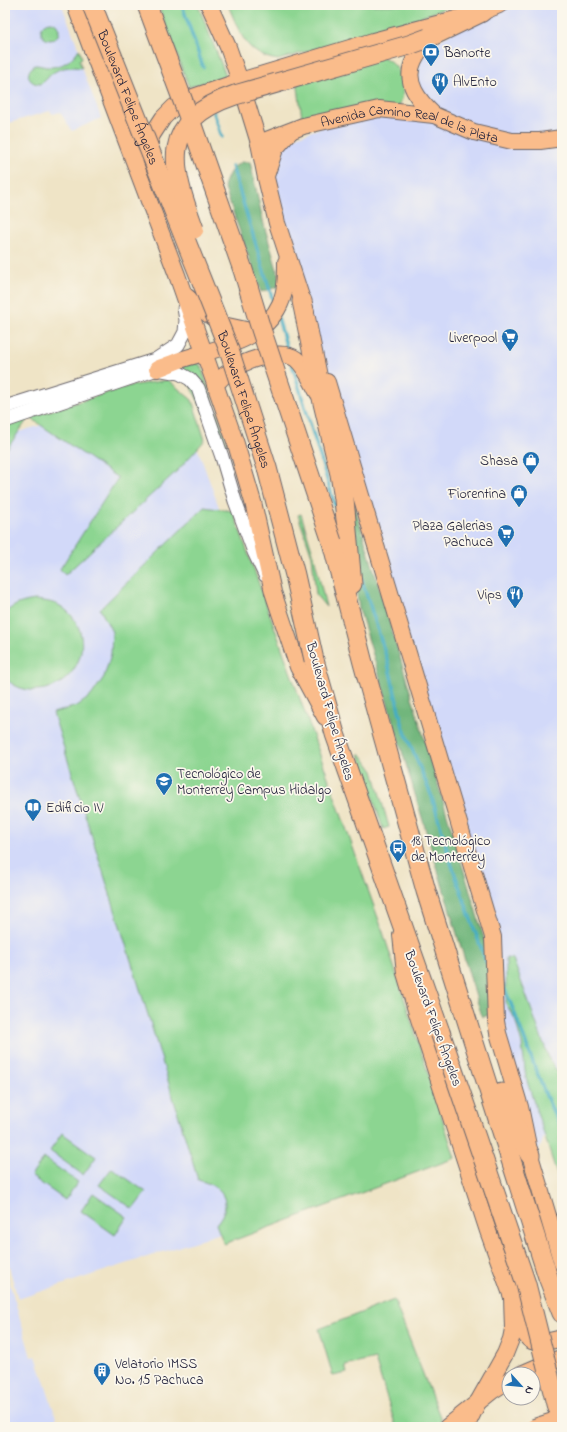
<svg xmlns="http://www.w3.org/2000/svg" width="567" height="1432" viewBox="0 0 567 1432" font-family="'Indie Flower',sans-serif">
<rect width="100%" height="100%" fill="#fbf7ec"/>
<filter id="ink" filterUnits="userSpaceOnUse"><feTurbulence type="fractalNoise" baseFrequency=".025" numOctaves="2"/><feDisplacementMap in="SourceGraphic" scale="8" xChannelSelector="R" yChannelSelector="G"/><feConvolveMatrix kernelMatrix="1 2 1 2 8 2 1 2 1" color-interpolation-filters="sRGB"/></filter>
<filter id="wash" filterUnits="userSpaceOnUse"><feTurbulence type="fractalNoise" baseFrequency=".012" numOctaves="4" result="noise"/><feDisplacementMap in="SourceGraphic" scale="16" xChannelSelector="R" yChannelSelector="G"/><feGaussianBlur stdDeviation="0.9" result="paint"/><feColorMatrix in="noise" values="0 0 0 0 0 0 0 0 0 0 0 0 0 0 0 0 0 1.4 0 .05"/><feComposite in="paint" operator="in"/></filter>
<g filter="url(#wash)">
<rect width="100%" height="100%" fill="#efe4c6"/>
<!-- built -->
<g fill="#d2d9f9">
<path d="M5,5h57l20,53 -3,2 22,58 -29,13 -12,-19 -7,2 -3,-3 -45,13z"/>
<path d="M496,5h66v1085l-29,76 -35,-133 -5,-96 -227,-759 14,-35 89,-33 64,5 -19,-23 9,-41z"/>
<path d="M160,390l19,7 275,760 -436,142 -13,-47v-816z"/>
<path d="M5,1267l26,90 5,-1 23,71h-54z"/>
</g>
<!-- green -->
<g fill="#8cd591" stroke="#577c66">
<path d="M158,5h40l28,71 -37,11z"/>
<path d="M228,5h225l-34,13 -141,42c-33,-5 -38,-28 -50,-55z"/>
<circle cx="50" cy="31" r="9"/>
<path d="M79,49l3,9 -3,2 3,8c-13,-2 -22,-1 -32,7 -3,4 -6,7 -10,9 -12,0 -16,-12 -5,-19 5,0 9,2 13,2 14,1 24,-7 31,-18z"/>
<path d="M379,55c4,2 10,5 13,8 14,13 15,31 5,46l-94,17 -6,-46z"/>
<path d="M195,363l4,1 3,5 25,75 -5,4 -41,-81z"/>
<path d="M168,380l24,20 13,40 -26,29 -114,106 -5,-6 58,-91 -89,-61 -24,35v-27l124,-39z"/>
<path d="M204,507l29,4 149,418 73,229 -231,86 -8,-20c19,-22 6,-38 -18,-44l-48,-159 -97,-308 24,-7 14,-10 13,-19 7,-23 1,-22 -12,-23z"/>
<path d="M301,514l13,42 12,51 -10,-12 -4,-39 -14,-41z"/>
<path d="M35,600c10,1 19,2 27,7 37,26 18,82 -26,83 -12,1 -23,-4 -31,-12v-65c9,-9 18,-11 30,-13z"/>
<path d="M360,753l13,18 16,56 -6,2 -24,-75z"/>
<path d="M506,958l7,1 37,102 12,17v112l-36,-112 -4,-34 -7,-25 -9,-15z"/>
<path d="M62,1133l34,24 -13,18 -33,-24z"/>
<path d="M44,1158l34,24 -13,18 -34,-24z"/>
<path d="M112,1168l34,24 -13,17 -34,-24z"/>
<path d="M93,1193l34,24 -12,18 -34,-24z"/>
<path d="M394,1300l48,122 -6,5h-40l-21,-68 -30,7 2,7 -14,3 -14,-47z"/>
</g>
<!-- forest -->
<g fill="#71b67b" stroke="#4a6c5b">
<path d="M242,162h8l14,63 16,55v6l-19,6 -37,-106c4,-11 7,-19 18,-24z"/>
<path d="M349,487l140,468 1,60 -8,2 -123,-409 -5,-32z"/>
</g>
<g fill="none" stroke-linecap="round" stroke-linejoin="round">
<!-- stream -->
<g stroke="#44adc3" stroke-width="3.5">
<path d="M182,5l21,62"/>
<path d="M214,113l8,24"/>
<path d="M232,166l42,138"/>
<path d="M278,318l10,34"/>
<path d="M292,364l44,145"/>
<path d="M360,574l27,85 16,68 29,70 19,66 35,99"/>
<path d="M503,985c14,31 24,63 37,95 6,16 12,33 22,47"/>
</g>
</g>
</g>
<g filter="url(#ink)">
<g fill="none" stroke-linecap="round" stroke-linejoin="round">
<defs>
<g id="minor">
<path d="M5,407l150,-47 23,-15 7,-13 1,-12 -2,-12"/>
<path d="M5,421l152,-52 22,4 11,6 8,9 24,69 13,44 19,51 11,23"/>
</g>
<g id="major">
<path d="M75,5l102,270 59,169 17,58 20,90 25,75 27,50"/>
<path d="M209,5l19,42 12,34 19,62 7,35 11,45 29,89"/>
<path d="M428,38c-5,7 -10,14 -14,22 -11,22 5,41 20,55"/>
<path id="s1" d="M259,143l44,-17 76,-17 55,6 40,17 38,9h28l22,-3"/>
<path d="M146,154l6,-19 11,-17 11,-11 16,-9 50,-17 133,-40 109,-29 17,-7"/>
<path d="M266,176l9,-27 15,-17"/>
<path d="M186,296l19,16 18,13 32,7"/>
<path d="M157,369c8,-3 15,-6 23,-9 36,-12 82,-17 100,-56 6,-13 6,-28 6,-42"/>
<path d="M327,382l166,555 3,84 2,12 22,74 10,48 32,108"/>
<path d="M215,385c4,-4 7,-8 11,-11 14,-12 53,-27 70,-15 10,8 16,24 22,34"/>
<path d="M401,935l4,38 11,37 72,221 24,66 1,32 -2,10 -6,15 -27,48 -12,25"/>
<path d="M517,1311c9,33 12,36 45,27"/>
<path d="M521,1374l30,-13 11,-3"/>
<path d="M447,1427l45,-36 17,-11"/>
</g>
<g id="highway">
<path d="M428,38l54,-26"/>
<path d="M302,301l21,102 17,71 4,25 8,85"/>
<path d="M332,542l31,121 63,228 122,386 14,36"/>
<path d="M314,660l21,74 105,298"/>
<path d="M502,1093l8,23 20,39"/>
</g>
</defs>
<!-- minor casing -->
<use href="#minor" stroke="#6a666c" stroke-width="15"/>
<!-- major casing -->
<use href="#major" stroke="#6a666c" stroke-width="18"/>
<!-- highway casing -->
<use href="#highway" stroke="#6a666c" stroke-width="21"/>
<!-- minor -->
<use href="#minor" stroke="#fff" stroke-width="13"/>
<!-- major -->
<use href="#major" stroke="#fabc8b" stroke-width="16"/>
<!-- highway -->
<use href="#highway" stroke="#fabc8b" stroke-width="19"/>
<defs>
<path id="major-bridge" d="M534,1427l28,-9"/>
<g id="highway-bridge">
<path id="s2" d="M92,5l136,342 39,121 28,107 19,85"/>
<path d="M147,5l46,123 50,142 18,59 71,213"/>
<path d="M194,229c-23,-63 -36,-108 41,-134l174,-50 19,-7"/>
<path d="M440,1032l86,252 30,120 6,17"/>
</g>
</defs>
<!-- major-bridge casing -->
<use href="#major-bridge" stroke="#6a666c" stroke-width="18" stroke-linecap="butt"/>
<!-- highway-bridge casing -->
<use href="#highway-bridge" stroke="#6a666c" stroke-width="21" stroke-linecap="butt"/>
<!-- major-bridge -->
<use href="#major-bridge" stroke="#fabc8b" stroke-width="16"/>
<!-- highway-bridge -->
<use href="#highway-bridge" stroke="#fabc8b" stroke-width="19"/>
</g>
</g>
<!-- icons -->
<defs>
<symbol id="bank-pin" viewBox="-11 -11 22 30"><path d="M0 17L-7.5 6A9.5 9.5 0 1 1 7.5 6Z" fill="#1f6fb2" stroke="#fbf7ec"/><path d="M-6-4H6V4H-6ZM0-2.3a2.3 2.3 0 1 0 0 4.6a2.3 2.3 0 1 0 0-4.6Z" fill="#fff"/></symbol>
<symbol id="restaurant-pin" viewBox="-11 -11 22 30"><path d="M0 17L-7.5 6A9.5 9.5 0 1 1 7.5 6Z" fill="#1f6fb2" stroke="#fbf7ec"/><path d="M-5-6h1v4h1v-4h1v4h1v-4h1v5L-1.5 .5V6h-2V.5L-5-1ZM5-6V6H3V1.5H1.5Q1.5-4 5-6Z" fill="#fff"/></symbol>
<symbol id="supermarket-pin" viewBox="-11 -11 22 30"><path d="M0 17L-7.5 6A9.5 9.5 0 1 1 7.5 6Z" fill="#1f6fb2" stroke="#fbf7ec"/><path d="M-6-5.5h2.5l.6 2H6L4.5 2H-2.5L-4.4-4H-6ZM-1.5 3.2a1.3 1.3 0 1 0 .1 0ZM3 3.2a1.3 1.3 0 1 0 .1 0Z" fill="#fff"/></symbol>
<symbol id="shop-pin" viewBox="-11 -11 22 30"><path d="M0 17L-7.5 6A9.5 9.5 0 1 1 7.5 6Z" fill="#1f6fb2" stroke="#fbf7ec"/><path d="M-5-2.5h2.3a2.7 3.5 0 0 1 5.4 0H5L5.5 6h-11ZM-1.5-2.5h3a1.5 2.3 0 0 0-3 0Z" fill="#fff"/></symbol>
<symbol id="university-pin" viewBox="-11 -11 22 30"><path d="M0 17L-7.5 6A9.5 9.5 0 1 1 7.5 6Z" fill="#1f6fb2" stroke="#fbf7ec"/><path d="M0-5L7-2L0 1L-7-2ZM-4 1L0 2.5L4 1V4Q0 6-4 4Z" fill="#fff"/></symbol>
<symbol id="library-pin" viewBox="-11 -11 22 30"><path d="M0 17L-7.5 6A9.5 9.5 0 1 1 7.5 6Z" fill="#1f6fb2" stroke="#fbf7ec"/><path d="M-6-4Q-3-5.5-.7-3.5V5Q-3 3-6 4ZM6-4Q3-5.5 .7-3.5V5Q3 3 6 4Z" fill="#fff"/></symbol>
<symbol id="bus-pin" viewBox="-11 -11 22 30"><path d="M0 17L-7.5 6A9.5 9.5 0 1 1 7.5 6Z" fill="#1f6fb2" stroke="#fbf7ec"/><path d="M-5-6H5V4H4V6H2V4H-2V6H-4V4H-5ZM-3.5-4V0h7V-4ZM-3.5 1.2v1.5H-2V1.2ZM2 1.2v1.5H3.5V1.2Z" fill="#fff"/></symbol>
<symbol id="building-pin" viewBox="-11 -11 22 30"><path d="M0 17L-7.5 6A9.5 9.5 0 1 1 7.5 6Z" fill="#1f6fb2" stroke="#fbf7ec"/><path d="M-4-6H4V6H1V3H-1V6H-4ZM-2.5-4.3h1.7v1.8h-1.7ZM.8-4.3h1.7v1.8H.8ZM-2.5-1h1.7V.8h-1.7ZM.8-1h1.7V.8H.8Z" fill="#fff"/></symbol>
</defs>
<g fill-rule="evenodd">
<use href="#bank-pin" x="421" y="42" width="20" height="27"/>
<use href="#restaurant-pin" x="430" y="71" width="20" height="27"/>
<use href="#supermarket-pin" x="500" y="327" width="20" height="27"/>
<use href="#shop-pin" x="521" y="450" width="20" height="27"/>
<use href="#shop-pin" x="509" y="483" width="20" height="27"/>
<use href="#supermarket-pin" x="496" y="523" width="20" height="27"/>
<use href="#restaurant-pin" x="505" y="584" width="20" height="27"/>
<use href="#university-pin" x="154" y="771" width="20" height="27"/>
<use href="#library-pin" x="23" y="797" width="20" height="27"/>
<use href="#bus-pin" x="388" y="838" width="20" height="27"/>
<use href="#building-pin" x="92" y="1361" width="20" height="27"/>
</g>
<g text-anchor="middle" stroke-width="3.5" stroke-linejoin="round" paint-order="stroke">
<!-- poi labels -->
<g font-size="14" fill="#22223b" stroke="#fbf7ec" text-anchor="start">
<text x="444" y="57">Banorte</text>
<text x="453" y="86">AlvEnto</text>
<text x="497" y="342" text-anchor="end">Liverpool</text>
<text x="518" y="465" text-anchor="end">Shasa</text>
<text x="506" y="498" text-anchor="end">Fiorentina</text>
<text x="493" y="530" text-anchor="end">Plaza Galerias<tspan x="493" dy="16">Pachuca</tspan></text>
<text x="502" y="599" text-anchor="end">Vips</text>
<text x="177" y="778">Tecnológico de<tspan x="177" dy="16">Monterrey Campus Hidalgo</tspan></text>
<text x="46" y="812">Edificio IV</text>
<text x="411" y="845">18 Tecnológico<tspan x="411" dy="16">de Monterrey</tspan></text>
<text x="115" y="1368">Velatorio IMSS<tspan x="115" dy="16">No. 15 Pachuca</tspan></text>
</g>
<!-- street labels -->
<g font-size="14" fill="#22223b" stroke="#fbf7ec">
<text dy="5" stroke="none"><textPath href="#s2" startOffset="99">Boulevard Felipe Ángeles</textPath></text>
<text dy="5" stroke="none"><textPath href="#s1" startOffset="157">Avenida Camino Real de la Plata</textPath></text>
<text dy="5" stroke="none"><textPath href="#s2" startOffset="423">Boulevard Felipe Ángeles</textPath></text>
<text transform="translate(331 711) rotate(74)" y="5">Boulevard Felipe Ángeles</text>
<text transform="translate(434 1018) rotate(70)" y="5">Boulevard Felipe Ángeles</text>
</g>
</g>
<!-- margin -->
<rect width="567" height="1432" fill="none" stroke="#fbf7ec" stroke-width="20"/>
<!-- north arrow -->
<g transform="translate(521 1386) rotate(117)"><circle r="19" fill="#fbf7ec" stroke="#a4a2a5"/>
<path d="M0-3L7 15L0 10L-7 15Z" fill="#1f6fb2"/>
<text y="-6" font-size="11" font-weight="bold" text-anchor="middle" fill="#22223b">N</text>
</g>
</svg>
